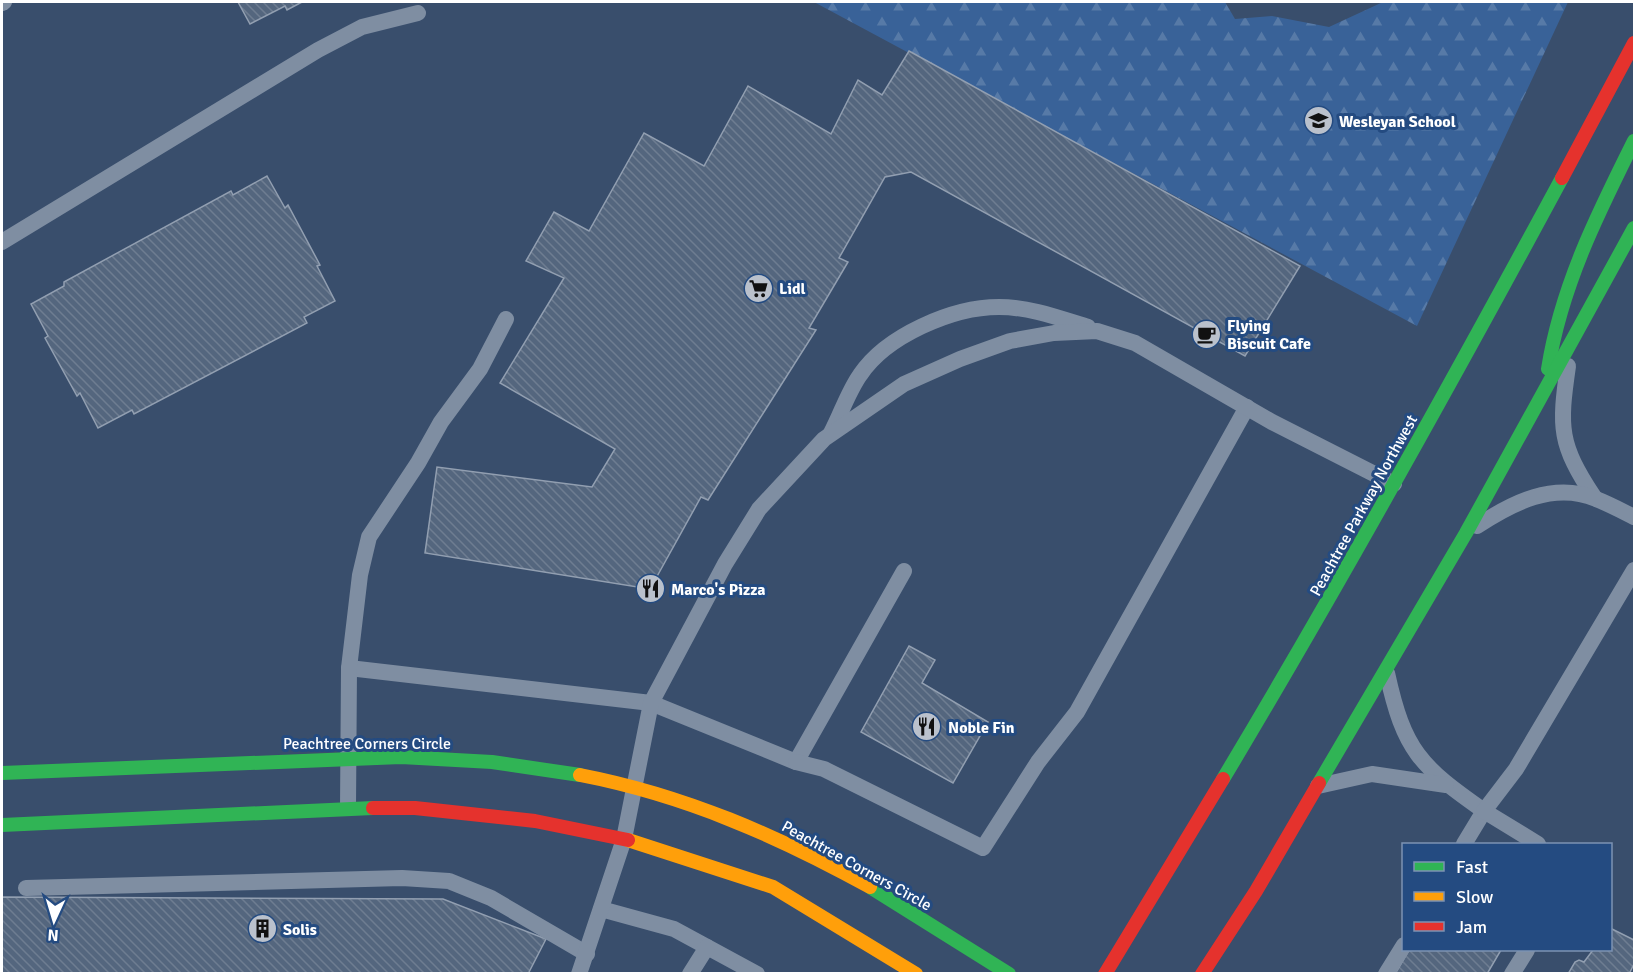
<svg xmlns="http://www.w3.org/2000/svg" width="1636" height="975" viewBox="0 0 1636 975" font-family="Signika,sans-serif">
<defs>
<pattern id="forest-firs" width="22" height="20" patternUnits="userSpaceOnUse" patternTransform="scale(1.5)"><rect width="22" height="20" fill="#396298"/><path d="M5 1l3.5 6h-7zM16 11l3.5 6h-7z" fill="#577aa7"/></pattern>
<pattern id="building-back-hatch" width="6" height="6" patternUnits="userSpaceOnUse" patternTransform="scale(1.5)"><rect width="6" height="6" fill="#54667e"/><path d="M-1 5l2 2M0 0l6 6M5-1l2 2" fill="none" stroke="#6e7d91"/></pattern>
</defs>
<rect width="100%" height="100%" fill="#394e6c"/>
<!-- forest -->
<path fill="url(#forest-firs)" d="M814,2h411l10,17 37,-3 57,11 54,-25h185l-151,324z"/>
<!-- building -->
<g fill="url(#building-back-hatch)" stroke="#929fb1" stroke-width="1.5">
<path d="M238,2h64l-15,8 -2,-4 -35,18z"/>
<path d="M909,51l391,215 -55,90 -334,-184 -26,5 -46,81 9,4 -39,66 7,2 -108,170 -7,-3 -51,92 -225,-36 12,-86 155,20 23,-38 -115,-66 64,-105 -38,-17 28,-49 35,19 55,-98 60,33 44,-80 83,48 27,-54 24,15z"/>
<path d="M267,176l18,32 3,-3 32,60 -3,1 18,35 -31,16 3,6 -173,91 -2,-4 -34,18 -18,-35 -3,3 -32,-58 3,-2 -17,-32 33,-18v-4l167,-91 2,4z"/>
<path d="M909,646l26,14 -13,23 66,39 -35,61 -92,-51z"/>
<path d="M2,897l441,2 103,40 -18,35h-526z"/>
<path d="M1610,928l24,12v24l-5,10h-61l7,-12 4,-2 5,2 9,-12h17z"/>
<path d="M1409,950h92l-14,24h-92z"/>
</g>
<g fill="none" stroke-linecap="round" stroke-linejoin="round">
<!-- lane -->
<g stroke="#7f8ea2" stroke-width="16">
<path d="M2,3l2,-1"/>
<path d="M2,242l316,-192 44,-23 56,-14"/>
<path d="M1568,366c-9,62 -9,78 26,131"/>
<path d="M831,433c10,-19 17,-41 29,-58 26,-39 92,-68 139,-68 31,0 60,11 89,20"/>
<path d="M1477,526c35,-23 77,-45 119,-27 13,5 26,12 38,18"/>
<path d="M349,668l302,35 145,59 108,-191"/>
<path d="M1387,673c17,78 33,93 97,138l-20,33"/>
<path d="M796,762l28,7 159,79 55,-86 39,-50 170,-305"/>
<path d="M1318,786l54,-12 74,11"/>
<path d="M348,808l1,-140 11,-93 9,-38 49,-74 23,-41 39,-53 26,-50"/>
<path d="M1538,844l-54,-33 32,-42 118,-199"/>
<path d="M26,888l376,-10 47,3 42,17 96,56"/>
<path d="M601,909l73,20 83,45"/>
<path d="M579,974l45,-135 27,-136 74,-139 34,-55 65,-70 80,-55 56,-25 50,-18 44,-8 43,-2 38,12 137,79 122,62"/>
<path d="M690,974l17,-27"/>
<path d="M1386,974l18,-29"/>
<path d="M1512,974l15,-24"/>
</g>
<!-- fast -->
<g stroke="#30b455" stroke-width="14">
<path d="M1548,369c13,-82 49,-154 86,-228"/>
<path d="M2,773l399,-16 91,5 88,13"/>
<path d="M1223,779c118,-197 230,-399 339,-601"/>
<path d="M1319,783l147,-250 168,-305"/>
<path d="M2,825l371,-17"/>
<path d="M870,887l139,87"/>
</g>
<!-- slow -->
<g stroke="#ff9f0a" stroke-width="14">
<path d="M580,775c104,20 198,61 290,112"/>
<path d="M628,840l145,47 143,87"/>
</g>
<!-- jam -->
<g stroke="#e5322d" stroke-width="14">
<path d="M1562,178l72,-135"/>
<path d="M373,808h42l120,13 93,19"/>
<path d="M1105,974l118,-195"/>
<path d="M1202,974l54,-83 63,-108"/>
</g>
</g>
<!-- icons -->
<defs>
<symbol id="school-disc" viewBox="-11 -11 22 22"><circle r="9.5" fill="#bac1cc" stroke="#244b81"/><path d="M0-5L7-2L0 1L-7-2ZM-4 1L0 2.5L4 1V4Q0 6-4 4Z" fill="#111"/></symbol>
<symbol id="supermarket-disc" viewBox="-11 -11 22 22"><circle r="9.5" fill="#bac1cc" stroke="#244b81"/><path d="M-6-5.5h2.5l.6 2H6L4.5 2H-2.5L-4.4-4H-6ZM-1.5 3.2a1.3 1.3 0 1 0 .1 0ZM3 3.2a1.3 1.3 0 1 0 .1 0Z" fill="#111"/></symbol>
<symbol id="cafe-disc" viewBox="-11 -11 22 22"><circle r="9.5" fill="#bac1cc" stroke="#244b81"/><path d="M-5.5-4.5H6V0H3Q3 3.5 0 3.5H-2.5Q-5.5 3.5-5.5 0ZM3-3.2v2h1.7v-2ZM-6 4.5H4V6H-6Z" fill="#111"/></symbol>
<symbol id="restaurant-disc" viewBox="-11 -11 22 22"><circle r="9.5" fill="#bac1cc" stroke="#244b81"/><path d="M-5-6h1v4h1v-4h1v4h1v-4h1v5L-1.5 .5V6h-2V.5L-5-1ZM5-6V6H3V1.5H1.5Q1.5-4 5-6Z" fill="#111"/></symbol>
<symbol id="building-disc" viewBox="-11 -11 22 22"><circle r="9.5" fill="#bac1cc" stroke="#244b81"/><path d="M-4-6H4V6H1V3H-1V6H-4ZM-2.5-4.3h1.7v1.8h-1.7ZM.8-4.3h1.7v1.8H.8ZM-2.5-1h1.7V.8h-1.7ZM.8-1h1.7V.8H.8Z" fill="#111"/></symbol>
</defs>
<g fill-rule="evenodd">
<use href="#school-disc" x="1302" y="104" width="33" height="33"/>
<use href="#supermarket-disc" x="742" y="272" width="33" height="33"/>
<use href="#cafe-disc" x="1190" y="318" width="33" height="33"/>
<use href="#restaurant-disc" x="634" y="572" width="33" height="33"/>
<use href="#restaurant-disc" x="910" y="710" width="33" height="33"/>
<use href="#building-disc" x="246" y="912" width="33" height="33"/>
</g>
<g text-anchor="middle" stroke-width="6" stroke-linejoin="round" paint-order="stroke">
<!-- poi labels -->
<g font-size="16" font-weight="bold" fill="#fff" stroke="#244b81" text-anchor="start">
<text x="1339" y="127">Wesleyan School</text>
<text x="779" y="294">Lidl</text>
<text x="1227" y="331">Flying<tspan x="1227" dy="18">Biscuit Cafe</tspan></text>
<text x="671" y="595">Marco's Pizza</text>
<text x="948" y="733">Noble Fin</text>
<text x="283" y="935">Solis</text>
</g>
<!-- street labels -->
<g font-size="16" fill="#fff" stroke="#244b81">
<text transform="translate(1363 505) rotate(-61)" y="6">Peachtree Parkway Northwest</text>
<text x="367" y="749">Peachtree Corners Circle</text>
<text transform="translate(857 865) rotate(29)" y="6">Peachtree Corners Circle</text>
</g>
</g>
<!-- border -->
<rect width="1636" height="975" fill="none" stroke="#ffffff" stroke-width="6"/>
<!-- legend -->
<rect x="1402" y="843" width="210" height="108" fill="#244b81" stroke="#7c93b3" stroke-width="1.5"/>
<rect x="1414" y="862" width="30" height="9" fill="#30b455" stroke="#7c93b3" stroke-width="1.5"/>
<text x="1456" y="873" font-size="18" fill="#ffffff">Fast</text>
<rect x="1414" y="892" width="30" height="9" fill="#ff9f0a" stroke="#7c93b3" stroke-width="1.5"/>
<text x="1456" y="903" font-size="18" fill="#ffffff">Slow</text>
<rect x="1414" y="922" width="30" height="9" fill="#e5322d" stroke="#7c93b3" stroke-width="1.5"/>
<text x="1456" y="933" font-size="18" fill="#ffffff">Jam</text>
<!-- north arrow -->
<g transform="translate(54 921) rotate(184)" stroke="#244b81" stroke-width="4.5" paint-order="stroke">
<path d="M0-4.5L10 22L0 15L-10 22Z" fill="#ffffff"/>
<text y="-9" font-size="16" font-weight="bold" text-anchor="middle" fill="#ffffff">N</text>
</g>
</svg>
